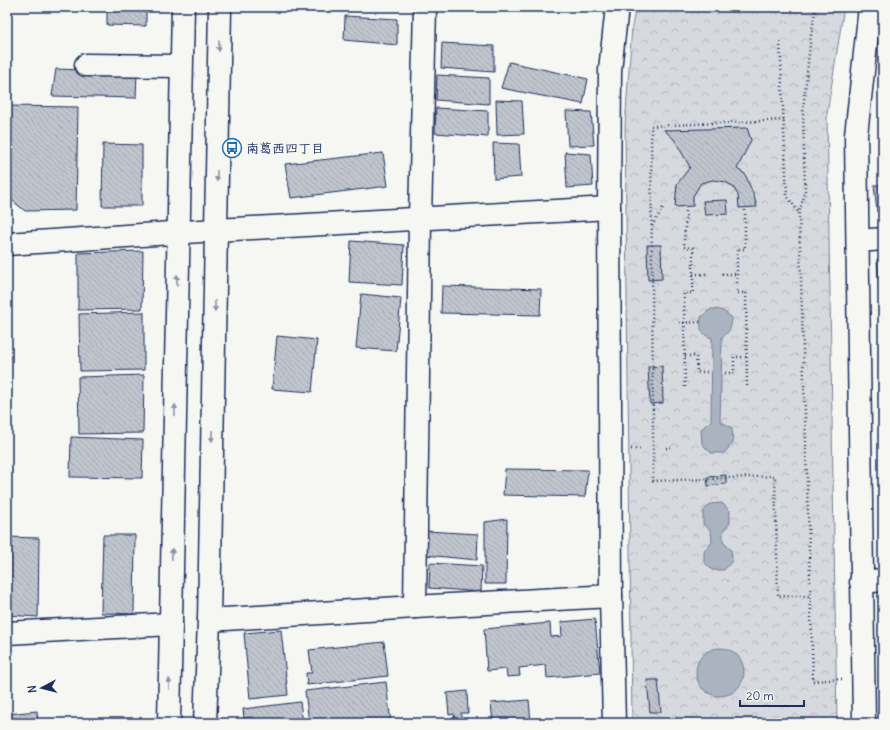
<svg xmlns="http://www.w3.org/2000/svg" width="890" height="730" viewBox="0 0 890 730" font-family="Delius,'Klee One',sans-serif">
<defs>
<pattern id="park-crowns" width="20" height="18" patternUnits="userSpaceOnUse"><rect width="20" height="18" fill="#d6d9dd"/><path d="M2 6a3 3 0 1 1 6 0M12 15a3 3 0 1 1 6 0" fill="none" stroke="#b7bbc0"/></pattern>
<pattern id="building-back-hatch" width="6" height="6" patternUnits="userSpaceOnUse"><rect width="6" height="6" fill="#c0c4cd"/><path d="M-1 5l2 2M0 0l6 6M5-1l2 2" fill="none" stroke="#a4a9b2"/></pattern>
</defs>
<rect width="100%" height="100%" fill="#f6f6f2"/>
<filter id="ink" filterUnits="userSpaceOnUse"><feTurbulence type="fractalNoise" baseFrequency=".025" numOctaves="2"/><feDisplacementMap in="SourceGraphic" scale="8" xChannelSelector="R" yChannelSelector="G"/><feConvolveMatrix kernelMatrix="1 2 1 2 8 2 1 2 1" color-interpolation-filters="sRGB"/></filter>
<g filter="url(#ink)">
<!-- built -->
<path fill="#e6e7e7" d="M883,594v129h-4v-125z"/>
<!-- park -->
<path fill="url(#park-crowns)" stroke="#78849e" d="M636,7h208l-17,107 10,609h-205l-7,-597 7,-100z"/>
<!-- water -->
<g fill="#abb2c0" stroke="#717e99">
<path d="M711,309c10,0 14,2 21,9 -1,10 -2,14 -10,19l-2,84 12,7 1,15 -9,10h-13l-9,-9 -1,-15 10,-8 1,-83c-12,-4 -12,-9 -11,-21z"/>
<path d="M722,503l8,8v12l-7,8v11l8,8 1,11 -8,9h-12l-8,-8v-11l8,-9 -1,-11 -8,-7v-12l7,-8z"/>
<circle cx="720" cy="672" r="24"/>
</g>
<!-- building -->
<g fill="url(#building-back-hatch)" stroke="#1b2f5e">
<path d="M107,7h39v19l-39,-1z"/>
<path d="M345,16l52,3v26l-53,-5z"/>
<path d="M442,43l52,3v26l-53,-4z"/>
<path d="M509,62l79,17 -5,25 -82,-16z"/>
<path d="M56,69l81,3 -1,26 -84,-2z"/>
<path d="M437,75l52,3v26l-53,-4z"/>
<path d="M496,100l26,1 2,33 -27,1z"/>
<path d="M7,106l71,1 -2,103 -51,1 -18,-15z"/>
<path d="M436,108l52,3v26l-53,-4z"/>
<path d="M566,111l25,1 3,33 -26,1z"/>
<path d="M747,128l4,12 -14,29 8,5 9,22 3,11 -18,1 -1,-13 -5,-8 -7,-5 -13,-2 -12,3 -8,13v10l-18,1 2,-23 13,-17 -16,-28 -10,-9z"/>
<path d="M493,143l26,1 2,33 -27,2z"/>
<path d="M103,144l39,1v61h-40z"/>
<path d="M565,152l26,2 2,32 -26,2z"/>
<path d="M383,153l5,33 -97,12 -6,-34z"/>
<path d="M874,185h9v26l-6,1z"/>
<path d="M727,200l1,14 -23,1 -2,-14z"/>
<path d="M351,241l53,4 -2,40 -53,-3z"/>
<path d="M647,245h14l1,34 -14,1z"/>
<path d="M143,251l-1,58 -64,1v-57z"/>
<path d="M877,259h6v40l-3,1z"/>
<path d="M442,286l99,3 -1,26 -99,-2z"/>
<path d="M361,294l40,4 -5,53 -40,-3z"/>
<path d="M144,312v58l-64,1 -1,-57z"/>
<path d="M277,336l40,4 -5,52 -40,-3z"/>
<path d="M662,366l1,37 -13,1 -2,-37z"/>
<path d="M144,375l-1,58 -64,1 -1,-57z"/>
<path d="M71,437l72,3 -1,38 -72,-1z"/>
<path d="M505,469l83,1 -3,27 -82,-2z"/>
<path d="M726,475v9l-18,2 -1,-9z"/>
<path d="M507,519l-1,65h-21v-62z"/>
<path d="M426,531l52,3 -1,26 -52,-5z"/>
<path d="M103,535h32l-1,79 -33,-1z"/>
<path d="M7,537l32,1 -1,79 -31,-2z"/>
<path d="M430,563l52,3 -1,26 -52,-4z"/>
<path d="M595,619l5,54 -53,5 -1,-13 -27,3 1,8 -13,1 -1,-8 -19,2 -3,-42 66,-6 1,14 11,-1 -1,-14z"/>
<path d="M281,630l7,65 -38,4 -6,-66z"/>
<path d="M384,642l4,34 -81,9 -1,-12h6l-3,-23z"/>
<path d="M647,680h11l3,32h-11z"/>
<path d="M386,682l5,41h-82l-4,-32z"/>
<path d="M467,691l1,22h-7l1,10h-7l-1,-9 -5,1 -2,-22z"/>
<path d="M529,700l2,23h-40h2l-2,-20z"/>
<path d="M300,702l3,21h-50l-1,-6 -8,1 -1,-9z"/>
<path d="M37,711l1,12h-31v-9z"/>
</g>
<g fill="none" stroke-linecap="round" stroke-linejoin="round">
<defs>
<g id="minor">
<path d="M86,65l95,1"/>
<path d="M858,241l25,-2"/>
<path d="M7,244l209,-14 393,-22"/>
<path d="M861,582l22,-2"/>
<path d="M415,607l5,-388 5,-212"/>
<path d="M209,620l206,-13 196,-11"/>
<path d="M7,633l164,-9"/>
<path d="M169,723l14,-716"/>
<path d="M205,723l4,-103 11,-613"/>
<path d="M614,723l-3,-127 -2,-388 1,-138 7,-63"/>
<path d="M864,723l-8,-588 14,-128"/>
</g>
</defs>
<!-- minor casing -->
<use href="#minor" stroke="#1b2f5e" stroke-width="25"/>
<!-- path -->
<g stroke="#1b2f5e" stroke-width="2.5" stroke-dasharray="1 3" stroke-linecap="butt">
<path d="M816,7l-5,28 -8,75 2,83 -6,20 14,468 29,-2"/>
<path d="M780,42l7,154 12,17"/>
<path d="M784,120l-133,6 2,300v55l122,-5 3,120h32"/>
<path d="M745,210v39h-8v44h9l1,94"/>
<path d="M652,226l12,-20"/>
<path d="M693,274h15"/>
<path d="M722,274h15"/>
<path d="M679,323l21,-1"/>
<path d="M685,356h11l1,16h10"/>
<path d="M725,373h9v-16h12"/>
<path d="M685,387l-1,-94h9v-45l-9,-1 2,-36"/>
<path d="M666,448h7"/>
<path d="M631,449h9"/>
</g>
<!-- minor -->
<use href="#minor" stroke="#f6f6f2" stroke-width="22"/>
</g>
<!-- one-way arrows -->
<defs><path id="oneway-solid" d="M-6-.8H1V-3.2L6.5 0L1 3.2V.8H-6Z"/></defs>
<g fill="#8892a8">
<use href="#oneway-solid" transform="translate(219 46) rotate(91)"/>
<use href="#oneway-solid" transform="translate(217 176) rotate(91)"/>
<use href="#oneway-solid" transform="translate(177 280) rotate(-89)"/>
<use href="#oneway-solid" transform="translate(215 306) rotate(91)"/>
<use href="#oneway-solid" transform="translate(175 410) rotate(-89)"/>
<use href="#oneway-solid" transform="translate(212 436) rotate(91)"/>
<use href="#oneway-solid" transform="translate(172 554) rotate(-89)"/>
<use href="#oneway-solid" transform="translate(169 684) rotate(-89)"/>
</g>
</g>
<!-- icons -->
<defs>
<symbol id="bus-ring" viewBox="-11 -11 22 22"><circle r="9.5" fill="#f6f6f2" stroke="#1f6fb2" stroke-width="1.5"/><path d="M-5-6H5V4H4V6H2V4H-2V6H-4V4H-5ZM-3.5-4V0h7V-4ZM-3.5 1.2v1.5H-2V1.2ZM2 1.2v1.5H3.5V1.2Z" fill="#1f6fb2"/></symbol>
</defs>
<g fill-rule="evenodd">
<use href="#bus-ring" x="221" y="137" width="22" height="22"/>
</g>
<g text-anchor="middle" stroke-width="3" stroke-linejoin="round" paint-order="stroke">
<!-- poi labels -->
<g font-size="13" font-weight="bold" fill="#1b2f5e" stroke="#f6f6f2" text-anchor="start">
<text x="246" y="153">南葛西四丁目</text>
</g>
</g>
<!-- margin -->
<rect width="890" height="730" fill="none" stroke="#f6f6f2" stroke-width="24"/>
<rect x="12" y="12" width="866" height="706" fill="none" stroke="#1b2f5e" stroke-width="1.5" filter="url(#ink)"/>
<!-- north arrow -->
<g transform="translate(42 688) rotate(263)" stroke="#f6f6f2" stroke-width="3" paint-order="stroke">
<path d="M0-3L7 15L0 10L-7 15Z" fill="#1b2f5e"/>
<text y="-6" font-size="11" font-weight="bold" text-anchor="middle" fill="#1b2f5e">N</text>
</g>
<!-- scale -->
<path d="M740 700v6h64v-6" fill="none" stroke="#1b2f5e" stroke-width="2"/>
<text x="746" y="700" font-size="12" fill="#1b2f5e" stroke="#f6f6f2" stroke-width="3" paint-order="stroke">20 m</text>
</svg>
